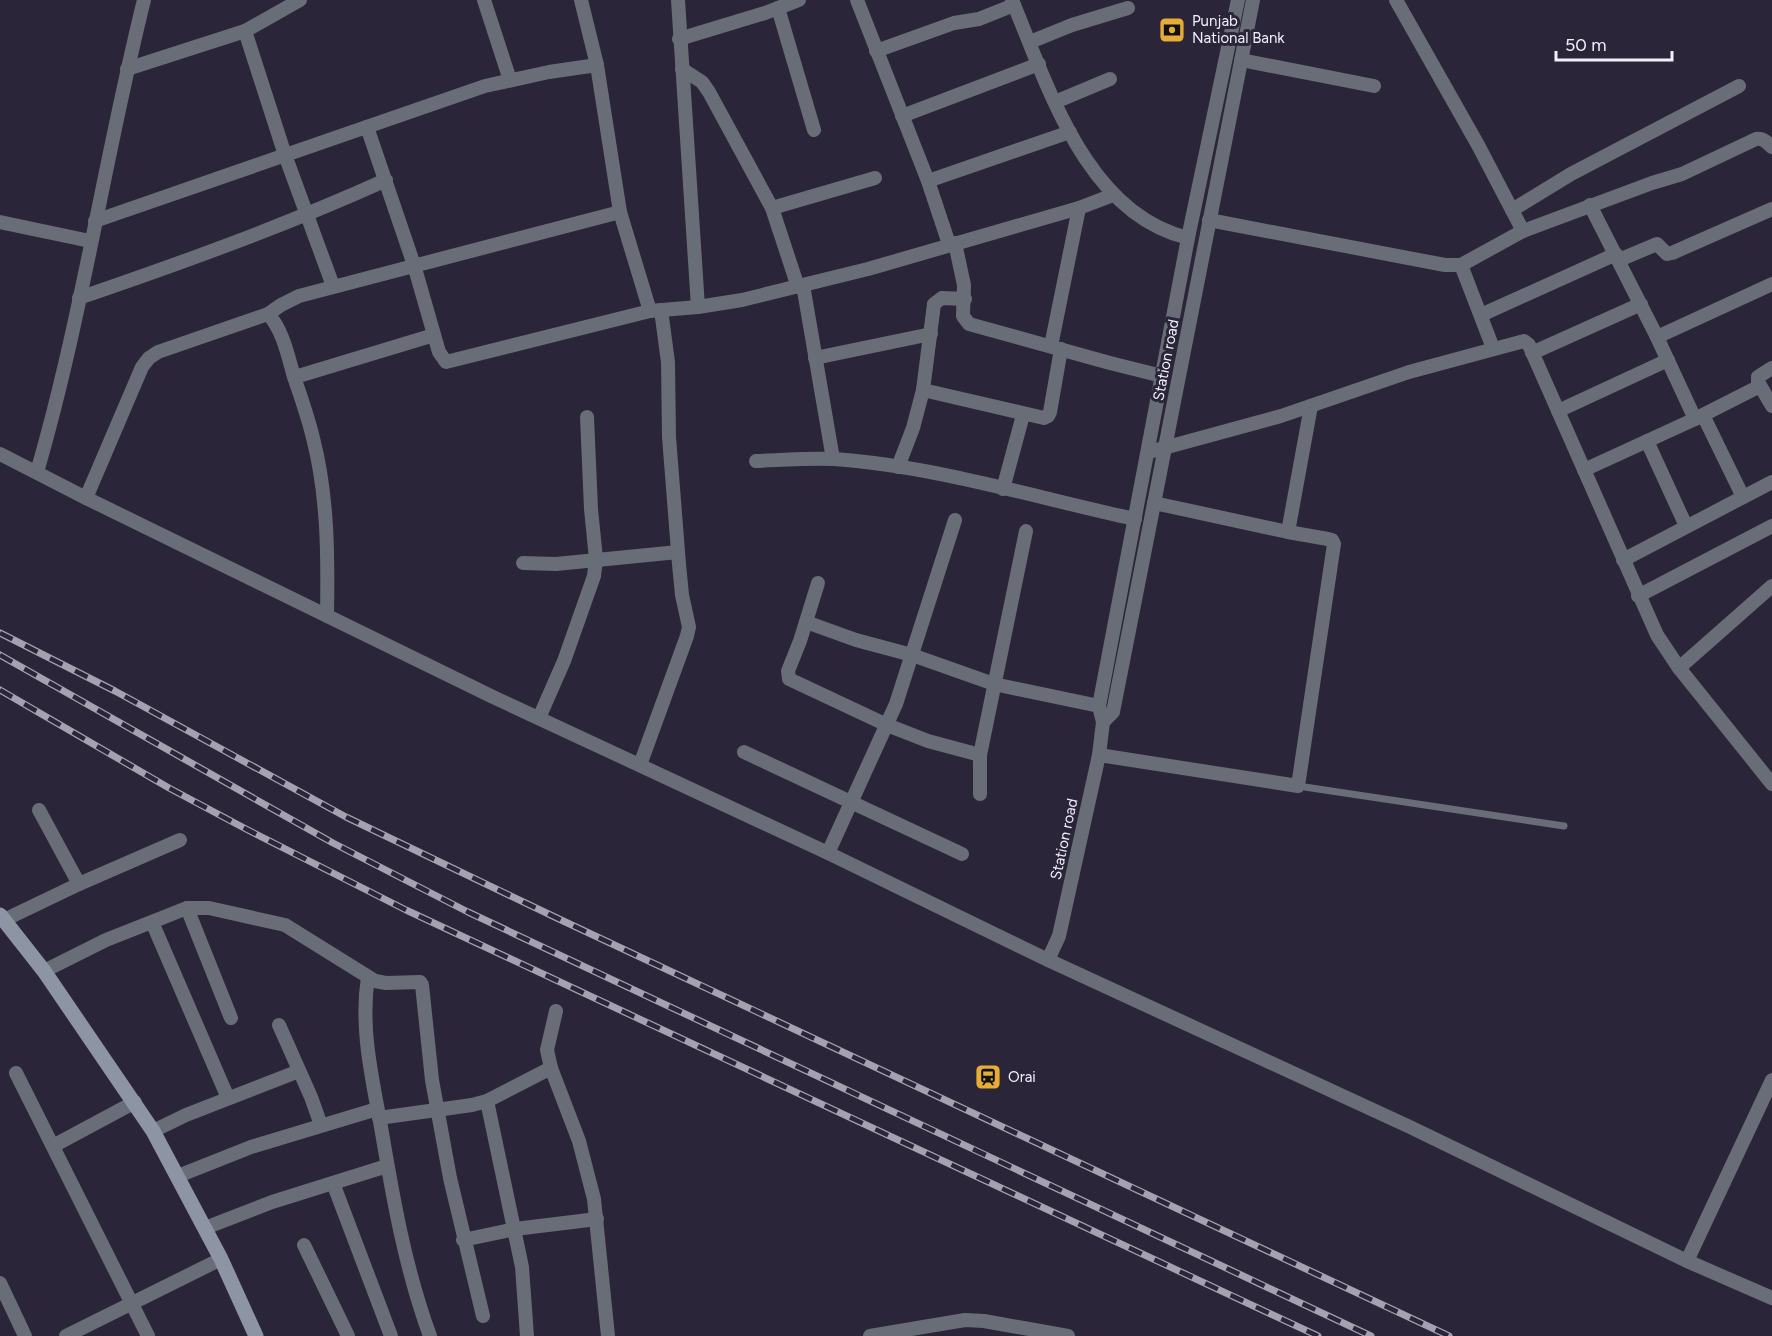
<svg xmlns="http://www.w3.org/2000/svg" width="1772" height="1336" viewBox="0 0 1772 1336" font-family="Figtree,sans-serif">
<rect width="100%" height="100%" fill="#2a2538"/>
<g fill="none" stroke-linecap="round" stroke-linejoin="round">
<!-- lane -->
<path stroke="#696d77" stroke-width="7" d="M1298,786l266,40"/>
<!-- street -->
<g stroke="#696d77" stroke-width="14">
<path d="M484,0l26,80"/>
<path d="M581,0l16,65 23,147 30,99"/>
<path d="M678,0l20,307"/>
<path d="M857,0l71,181 21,63"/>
<path d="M1012,0c36,86 74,214 176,238"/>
<path d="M1396,0l82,145 45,86"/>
<path d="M778,8l36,122"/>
<path d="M245,31l40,124 48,131"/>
<path d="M679,39l86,-26 34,-13"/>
<path d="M1030,42l42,-17 56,-17"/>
<path d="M876,51l78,-28 25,-4 35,-14"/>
<path d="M1241,60l133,26"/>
<path d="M127,69l118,-38 55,-31"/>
<path d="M682,69l20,13 7,10 63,116 26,79"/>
<path d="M1055,102l55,-23"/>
<path d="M902,116l137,-52"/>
<path d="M367,127l47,138 25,87 7,10 204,-51 48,-4 44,-7 126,-31 211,-61 34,-13"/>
<path d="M928,181l142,-49"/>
<path d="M1590,205l67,132 38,82"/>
<path d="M772,208l103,-30"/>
<path d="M1512,210l59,-36 168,-88"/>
<path d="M1209,220l236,45h16l62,-34 129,-48 30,-9 74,-35c8,-1 10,3 16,8"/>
<path d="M95,221l390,-135 64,-14 48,-7"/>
<path d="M0,222l90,19"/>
<path d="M955,243l9,42 -1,31 6,8 141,39 52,13"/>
<path d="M1619,260l38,-16 10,10 5,-1 100,-44"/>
<path d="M1461,265l32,83"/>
<path d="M803,285l30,174"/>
<path d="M79,298c105,-36 205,-72 307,-118"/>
<path d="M268,314c15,16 20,42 26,63 7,20 14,40 19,61 15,58 15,119 14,178"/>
<path d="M1481,315l135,-61"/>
<path d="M1657,337l115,-53"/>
<path d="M1051,346l28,-138"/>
<path d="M1532,353l109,-49"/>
<path d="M815,358l116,-24"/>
<path d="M1772,368l-14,9v5l14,24"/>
<path d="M295,377l139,-42"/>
<path d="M923,390l121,28 4,-2 2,-4 11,-63"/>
<path d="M1558,411l110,-51"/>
<path d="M1703,415l40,82"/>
<path d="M1647,441l39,85"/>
<path d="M1149,452l132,-36 128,-44 115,-31 5,4 128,290 22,33 93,116"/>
<path d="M0,454l86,44 405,198 337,157 220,107 362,167 277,134 85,37"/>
<path d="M756,461c26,-1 52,-3 78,-2 101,7 203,39 301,60"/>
<path d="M898,467l15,-39 10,-38 11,-86 8,-6 23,1"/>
<path d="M1584,470l111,-51 65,-33"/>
<path d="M37,472c45,-155 68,-316 107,-472"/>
<path d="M1003,489l20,-74"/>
<path d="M86,498l56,-131 7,-9 9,-6 110,-38 13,-9 18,-9 321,-84"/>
<path d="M1288,532l23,-126"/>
<path d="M1623,560l149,-78"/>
<path d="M523,563l33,1 122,-12"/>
<path d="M818,583l-18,58 -12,30 1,8 98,46 41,16 52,14"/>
<path d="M1638,596l134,-70"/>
<path d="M806,622l50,18 56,15 82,29 105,22"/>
<path d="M1679,668l93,-82"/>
<path d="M539,718l25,-57 30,-85 2,-17 -5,-50 -4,-92"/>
<path d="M1103,722l10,-10 140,-712"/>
<path d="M744,752l218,102"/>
<path d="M1099,755l199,31 36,-242 -2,-4 -4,-1 -40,-7 -134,-29"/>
<path d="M640,765l47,-129 2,-9 -7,-32 -3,-31 -10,-127 -1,-75 -7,-52"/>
<path d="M980,794v-39l46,-224"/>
<path d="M39,810l40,74"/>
<path d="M828,853l68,-149 59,-184"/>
<path d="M187,908l44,110"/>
<path d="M4,920l75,-36 101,-44"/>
<path d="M152,922l76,176"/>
<path d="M1048,960l11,-24 40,-181 4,-33 -4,-16 89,-468 50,-238"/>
<path d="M44,971l62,-31 81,-32h22l76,17 90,56 11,2 34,-1 2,3 10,95 18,98 33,138"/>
<path d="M368,977c-8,51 4,100 13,150 12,71 24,141 49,209"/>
<path d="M556,1011l-9,39 4,18 28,73 15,58 14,137"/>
<path d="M279,1025l32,72 10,28"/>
<path d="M16,1073l132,263"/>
<path d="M487,1101l35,166 5,69"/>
<path d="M379,1118l93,-13 15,-4 64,-33"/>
<path d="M153,1131l33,-16 113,-44"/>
<path d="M53,1146l82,-44"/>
<path d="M178,1176l73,-29 126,-38"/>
<path d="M333,1183l58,153"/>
<path d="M205,1228l67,-26 115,-36"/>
<path d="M463,1240l52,-11 82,-10"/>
<path d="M304,1245l44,91"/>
<path d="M1687,1261l85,-181"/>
<path d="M0,1283l25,53"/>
<path d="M66,1336l155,-77"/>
<path d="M870,1336l95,-16 19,1 84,15"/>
</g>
<!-- secondary -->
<path stroke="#8d94a3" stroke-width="15" d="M0,915l44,56 109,160 68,128 35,77"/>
<defs>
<g id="rail">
<path d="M0,633l115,58 231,126 213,102 890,417"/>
<path d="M0,655l333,188 135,69 903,424"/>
<path d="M0,690l169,98 77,41 160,81 912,426"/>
</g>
</defs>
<!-- rail casing -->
<use href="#rail" stroke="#a5a1b1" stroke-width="7"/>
<!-- rail -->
<use href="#rail" stroke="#2a2538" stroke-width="4.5" stroke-dasharray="14" stroke-linecap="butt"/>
</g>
<!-- icons -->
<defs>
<symbol id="bank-square" viewBox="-11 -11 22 22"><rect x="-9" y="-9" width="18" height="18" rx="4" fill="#e7ac36" stroke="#2a2538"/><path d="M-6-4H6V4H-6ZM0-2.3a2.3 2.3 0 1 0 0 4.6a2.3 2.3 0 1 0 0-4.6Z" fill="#111"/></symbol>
<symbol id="station-square" viewBox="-11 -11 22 22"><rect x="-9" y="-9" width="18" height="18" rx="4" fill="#e7ac36" stroke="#2a2538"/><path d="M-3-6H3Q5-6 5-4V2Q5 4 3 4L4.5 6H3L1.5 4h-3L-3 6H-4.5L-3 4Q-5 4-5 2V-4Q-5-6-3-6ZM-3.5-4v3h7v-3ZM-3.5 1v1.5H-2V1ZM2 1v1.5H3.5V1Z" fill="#111"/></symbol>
</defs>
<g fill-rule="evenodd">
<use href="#bank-square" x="1157" y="15" width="30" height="30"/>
<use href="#station-square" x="973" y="1062" width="30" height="30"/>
</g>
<g text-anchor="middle" stroke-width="6" stroke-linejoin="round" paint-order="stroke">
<!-- poi labels -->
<g font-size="15" fill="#f2effc" stroke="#2a2538" text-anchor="start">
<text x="1192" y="26">Punjab<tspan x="1192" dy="17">National Bank</tspan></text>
<text x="1008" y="1082">Orai</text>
</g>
<!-- street labels -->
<g font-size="15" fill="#f2effc" stroke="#2a2538">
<text transform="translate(1166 360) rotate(-79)" y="5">Station road</text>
<text transform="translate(1064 839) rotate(-78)" y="5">Station road</text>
</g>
</g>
<!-- scale -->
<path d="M1556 51v9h116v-9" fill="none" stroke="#f2effc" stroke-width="3"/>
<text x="1565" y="51" font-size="18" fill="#f2effc" stroke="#2a2538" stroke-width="4.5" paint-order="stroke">50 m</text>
</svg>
